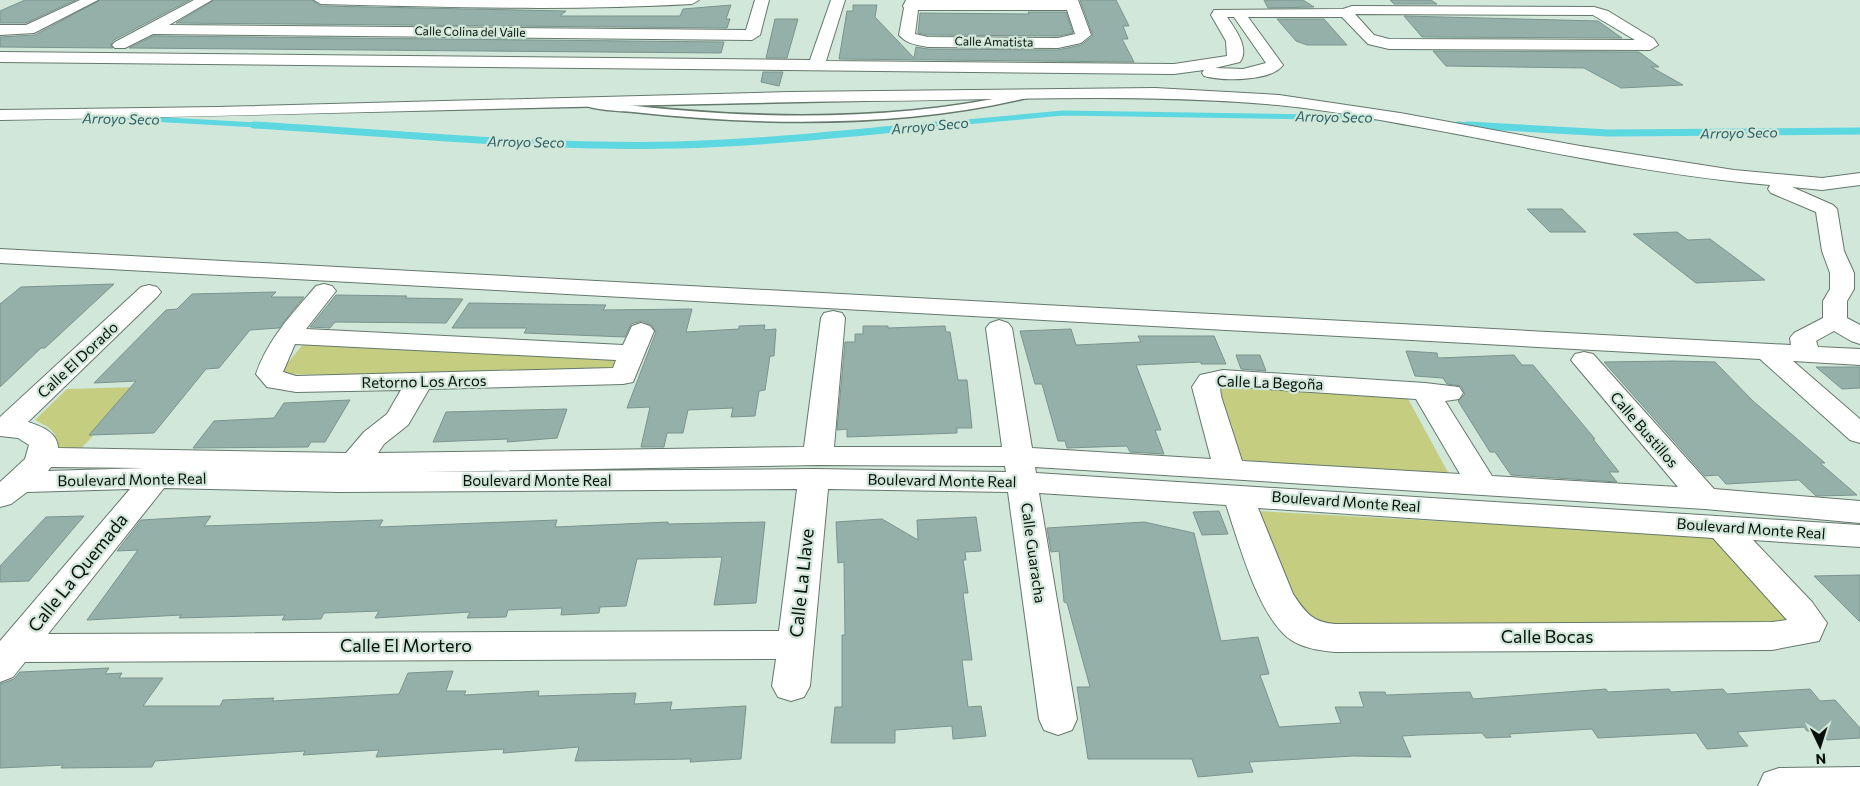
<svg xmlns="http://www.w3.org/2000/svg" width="1860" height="786" viewBox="0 0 1860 786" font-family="Commissioner,sans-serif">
<rect width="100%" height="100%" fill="#d1e7d9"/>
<!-- green -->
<g fill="#c5cd80">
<path d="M304,343l319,13 -11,17 -194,3 -139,-2z"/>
<path d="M1210,384l197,13 43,79 -209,-16z"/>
<path d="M138,387l-61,66h-22v-19l-7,-7 -13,-7 32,-31z"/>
<path d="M1258,511l461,26 87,92h-500z"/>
</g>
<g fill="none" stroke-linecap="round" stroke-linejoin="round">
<!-- stream-far1 -->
<g stroke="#5dd7e0" stroke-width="5">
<path d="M116,117l159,9"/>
<path d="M1458,124l24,2"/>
<path d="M923,126l140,-13 313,5"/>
</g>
<!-- stream -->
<g stroke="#5dd7e0" stroke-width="7">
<path d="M254,125c140,8 281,23 422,20 87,-2 174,-12 260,-20"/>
<path d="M1468,125l141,8 251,-2"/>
</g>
</g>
<!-- building -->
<g fill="#95afa9" stroke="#7a948e">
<path d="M25,0h51l-50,23h-26v-12z"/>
<path d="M100,0h90l-76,40 -4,5 3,3 -113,-1v-10l35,-2z"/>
<path d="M214,0h98l9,6 245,5 -6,5h120l3,-7 48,-4 -5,14h4l-3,9 -551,-5z"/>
<path d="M1080,0h36l13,26h-6l5,13h-6l12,23 -295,-3 8,-48h6v-6h24l-2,12 39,41 2,-11 12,2 130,1 23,-5 12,-9z"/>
<path d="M1264,0h39l11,7 -46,1z"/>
<path d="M1390,0h41l6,4h-43z"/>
<path d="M1028,12h38l7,21 -15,3 -130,-1 -10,-2 2,-20 109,1z"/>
<path d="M1404,16l194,5 24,17 -200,-1z"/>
<path d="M775,19h23l-11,39h-21z"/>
<path d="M1277,19h47l23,26h-40l-11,-4z"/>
<path d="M153,36l571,6 -3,11 -592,-5z"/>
<path d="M1433,51l206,1 20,15h-8l32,18 -62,3 -37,-20 -138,-2z"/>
<path d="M763,72h20l-4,14 -18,-4z"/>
<path d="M1527,209h35l24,23h-36z"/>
<path d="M1677,232l11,8 22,-1 55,41 -69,3 -63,-49z"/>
<path d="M114,284l-69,64h-4l-41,39v-83l21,-17z"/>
<path d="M276,292l-5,5h33l-25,31 -29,2 -31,38 -13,1 -52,64 -65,2 47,-54 -42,2 72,-73 11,-1 15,-15z"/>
<path d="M336,295l71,1 -2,2 58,1 -17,24 -111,-1 -5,6 -20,-1z"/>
<path d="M469,303l137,2 -3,5 89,-1 -6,23 53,-3v-3l26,-1 -1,5 12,-1 -2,27h-4l-5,34 -6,1 -4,25 -24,1 2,-9 -45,2 -5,23h-16l-3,14h-23l9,-40 -23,1 29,-76 -5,-7 -9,-4 -11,3 -6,13 -101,-4 3,-5h-75z"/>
<path d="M863,326h25v2l57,-2 1,6h4l8,48h9l5,48h-15v5l-110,4v-8l-10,1 8,-88h10v-8h8z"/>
<path d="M1071,329l5,16 65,-3 -3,-6h76l12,28h-25v-2l-65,3 25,65h-6l9,24 -34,-2 -3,-6 -60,2 -2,-7h-7l-16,-57h-7l-15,-53z"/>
<path d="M1406,351l31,2 1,5 76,-3 8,10h11l62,74h-2l26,33h-10l8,10 -106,-7 -16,-23h-5l-32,-51 7,-7 -4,-8 -14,-2 -4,-6 -28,-2z"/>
<path d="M1236,355h24l6,16 -25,-2z"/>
<path d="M1673,361l42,1 38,39 72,62h-5l37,32 -41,1 -17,-16 -73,4 -8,-9 -13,1 -101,-114z"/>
<path d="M1816,367h44v21l-18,1z"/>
<path d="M350,400l-25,42h-14l-3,5 -115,1 21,-27 60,-3 10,-15z"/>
<path d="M567,409l-10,29 -50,4 1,-3 -75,3 13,-30z"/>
<path d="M1219,511l9,23 -26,1 -9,-23z"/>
<path d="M84,516l-55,65 -29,1v-16l46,-49z"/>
<path d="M211,516l-7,10 179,-6 -4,7 178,-7 -2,7 113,-5v2l97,-2 -9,81 -42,2 8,-48 -85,2 -11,47 -26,1 -1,6 -38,2 1,-7 -54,2 -2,7 -39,1 3,-6 -95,6 4,-7 -55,2 -3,6 -39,1 3,-5 -106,3 2,-3 -94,5 51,-70 -21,1 24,-31z"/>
<path d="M976,517l5,34 -16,1 1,8h-3l5,33h-5l9,67h-10l6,47 13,-1 5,30 -33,3 -1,-13 -57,4v13h-64l4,-36h7v-72h3l-1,-73 -6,1 -2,-41 46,-3 36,21 -1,-20z"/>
<path d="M1144,522l50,11 27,108 37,-4 11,37 -9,1 19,52 62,-4 -6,-16h29l-5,-15h26l1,3 84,-3 3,7 133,-10 2,3 61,-3 2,3 52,-3 4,5 83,-5 10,12 15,-1 25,28v10l-33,2 -8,-9h-12l-3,-4 -67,5 11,14 -41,3 -11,-16 -98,5 -6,-9 -83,5 2,3 -25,1 -4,-5 -64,2 -16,1 9,21 -58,-1 -104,6 4,10 -55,5 -6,-18h-104l-11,-72h13l-23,-84 -3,-1 -5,-51 -8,1 -4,-24z"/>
<path d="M1860,575v47l-46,-46z"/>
<path d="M109,668l-4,6 17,-1 -3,5h44l-20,28h77l3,-6 51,-2 -2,3 127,-7 9,-21 45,-2 -7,20h20l-2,4 75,-4 -1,5 98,-3 -2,11 38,-2 -2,8 76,-4 -5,53 -51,3 1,-3 -116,2 4,-14 -76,6 1,-4 -128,8 3,-7 -76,5 2,-4 -150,10 -3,6 -91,1 2,-3 -63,3v-84l14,-5 6,-7z"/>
</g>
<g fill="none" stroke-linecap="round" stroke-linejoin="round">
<defs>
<path id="lane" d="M1027,92l4,1v4c-126,31 -270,29 -398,15 -12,-1 -45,-2 -52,-9l5,-3c143,19 299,25 441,-8z"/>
<g id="street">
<path d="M80,0h18l-64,33 -34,2v-10h26z"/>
<path d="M194,0h18l-43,25 577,5 9,-30h14l-9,35 -8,5 -599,-6 -28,14h-10l-3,-3 3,-3z"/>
<path d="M314,0h385l-7,4c-124,7 -247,3 -371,0z"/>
<path d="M831,0h14l-19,61 348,3 53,-8 -1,-15 -15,-26 3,-5 129,-1 9,-3 242,1 14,4 46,28 4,6 -8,5 -261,-1 -21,-5 -26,-27h-94l35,48c-12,17 -61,16 -79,11l-2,-3 2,-3 -30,4 -1174,-12v-10l810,8zM1355,14l238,1 42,25 -246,-1 -15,-4zM1227,17h7l32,46 -23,6 -28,-1 25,-6c10,-14 -5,-33 -13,-45z"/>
<path d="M906,0h172l13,35 -10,8 -23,5 -130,-1c-11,-2 -21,-3 -29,-12l5,-27 -1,-2zM918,10h149l8,24 -17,4 -130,-1 -13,-3z"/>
<path d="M1155,88l124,7 121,18 180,33 154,24 88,8 38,-5v12l-38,5 -30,-3 41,18 4,4 7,42 10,22v16l-7,12v17l13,7v19l-9,-3 -17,-10 -18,10 2,6 42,2v16l-67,-4 67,58v24l-10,-3 -90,-81 -1760,-96v-14l1791,96 -1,-7 4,-5 29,-15v-17l7,-12v-16l-8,-22 -6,-39 -45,-19 -3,-4 2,-4c-103,-9 -206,-30 -308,-50 -61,-11 -123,-24 -185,-30 -136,-12 -274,-5 -411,-4 -289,4 -577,15 -866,19v-10l217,-3 573,-15z"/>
<path d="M324,284l8,2 4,5 -30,38 317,16 9,-19 9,-3 9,3 4,5 -21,51 -10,2 -194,5 -21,36 -24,19 -6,9 426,-6 17,-129 3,-5 9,-2 9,2 3,5 -11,129h168l-16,-119 4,-5 9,-3 9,3 4,5 20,120 179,11 -19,-72 8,-12 23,-5 202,13 34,4 4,6 -4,6 -14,2 47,75 186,11 -107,-127 4,-6 9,-2 9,2 121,135 146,12v22l-155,-14 -670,-42 1,6 824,52v22l-107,-7 59,62 15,21 -8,18 -47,9 -437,2c-14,-1 -32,-4 -44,-12 -33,-23 -52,-98 -65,-135l-187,-12 38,226 -5,11 -14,5 -14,-5 -5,-11 -31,-227 -180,-3 -18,197 -6,11 -13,4 -13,-4 -6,-11 4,-27 -751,3 -12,15 -13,5v-41l130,-152 -103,3 -16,12 -11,3v-25l25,-23 4,-14 -11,-7 -18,-2v-19l141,-130 8,-2 8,2 4,5 -4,5 -129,125c12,4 30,10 30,26l288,5 18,-21 23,-18 14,-24 -105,2 -29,-5 -11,-13c12,-35 36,-60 60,-88zM295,344l321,16 -3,8 -317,8 -13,-4zM1223,386l193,13 44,75 -218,-13 -21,-65 -1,-9zM818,465l187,1 1,6 -192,-3 -393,3zM51,467l93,1 -96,3zM164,488l175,4 458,-3 -18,142 -731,3zM1258,508l455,30 74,82 -15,2 -437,2c-23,-2 -29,-11 -42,-30z"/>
<path d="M1860,767v19h-102l6,-13 15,-5z"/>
</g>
</defs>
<!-- lane casing -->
<use href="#lane" stroke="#65786c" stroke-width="3"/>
<!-- street casing -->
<use href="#street" stroke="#65786c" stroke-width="2"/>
<!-- lane -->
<use href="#lane" fill="#fff" fill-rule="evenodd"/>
<!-- street -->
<use href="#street" fill="#fff" fill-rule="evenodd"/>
</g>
<g text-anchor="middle" stroke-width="4.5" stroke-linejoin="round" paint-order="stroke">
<!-- far-street labels -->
<g font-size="12" fill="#09110c" stroke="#d1e7d9">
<text transform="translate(470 32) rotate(1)" y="4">Calle Colina del Valle</text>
<text transform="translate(994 42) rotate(1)" y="4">Calle Amatista</text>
</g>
<!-- far-water labels -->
<g font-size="14" font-style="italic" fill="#2a5f62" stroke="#d1e7d9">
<text transform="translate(1334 117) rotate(1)" y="5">Arroyo Seco</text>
<text transform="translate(121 119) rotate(1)" y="5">Arroyo Seco</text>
<text transform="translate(930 126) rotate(-5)" y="5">Arroyo Seco</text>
<text transform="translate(1739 133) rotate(-1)" y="5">Arroyo Seco</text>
<text transform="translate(526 142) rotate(1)" y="5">Arroyo Seco</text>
</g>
<!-- street labels -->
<g font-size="15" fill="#09110c" stroke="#d1e7d9">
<text transform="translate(78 360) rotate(-43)" y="5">Calle El Dorado</text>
<text transform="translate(424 382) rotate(-1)" y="5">Retorno Los Arcos</text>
<text transform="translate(1270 383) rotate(2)" y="5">Calle La Begoña</text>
<text transform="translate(1644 430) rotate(49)" y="5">Calle Bustillos</text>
<text transform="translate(132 480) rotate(-1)" y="5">Boulevard Monte Real</text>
<text x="537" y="486">Boulevard Monte Real</text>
<text transform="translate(942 481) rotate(1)" y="5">Boulevard Monte Real</text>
<text transform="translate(1346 502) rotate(4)" y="5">Boulevard Monte Real</text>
<text transform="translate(1751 529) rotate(4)" y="5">Boulevard Monte Real</text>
<text transform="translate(1033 553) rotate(82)" y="5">Calle Guaracha</text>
</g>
<!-- near-street labels -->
<g font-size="18" fill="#09110c" stroke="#d1e7d9">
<text transform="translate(78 573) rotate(-51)" y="6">Calle La Quemada</text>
<text transform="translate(802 583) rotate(-84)" y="6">Calle La Llave</text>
<text x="1547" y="643">Calle Bocas</text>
<text x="406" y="652">Calle El Mortero</text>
</g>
</g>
<!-- north arrow -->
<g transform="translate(1820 746) rotate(176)" stroke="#d1e7d9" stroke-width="4" paint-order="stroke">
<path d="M0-4L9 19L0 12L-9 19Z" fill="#09110c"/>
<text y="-8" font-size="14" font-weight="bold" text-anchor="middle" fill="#09110c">N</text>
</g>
</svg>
